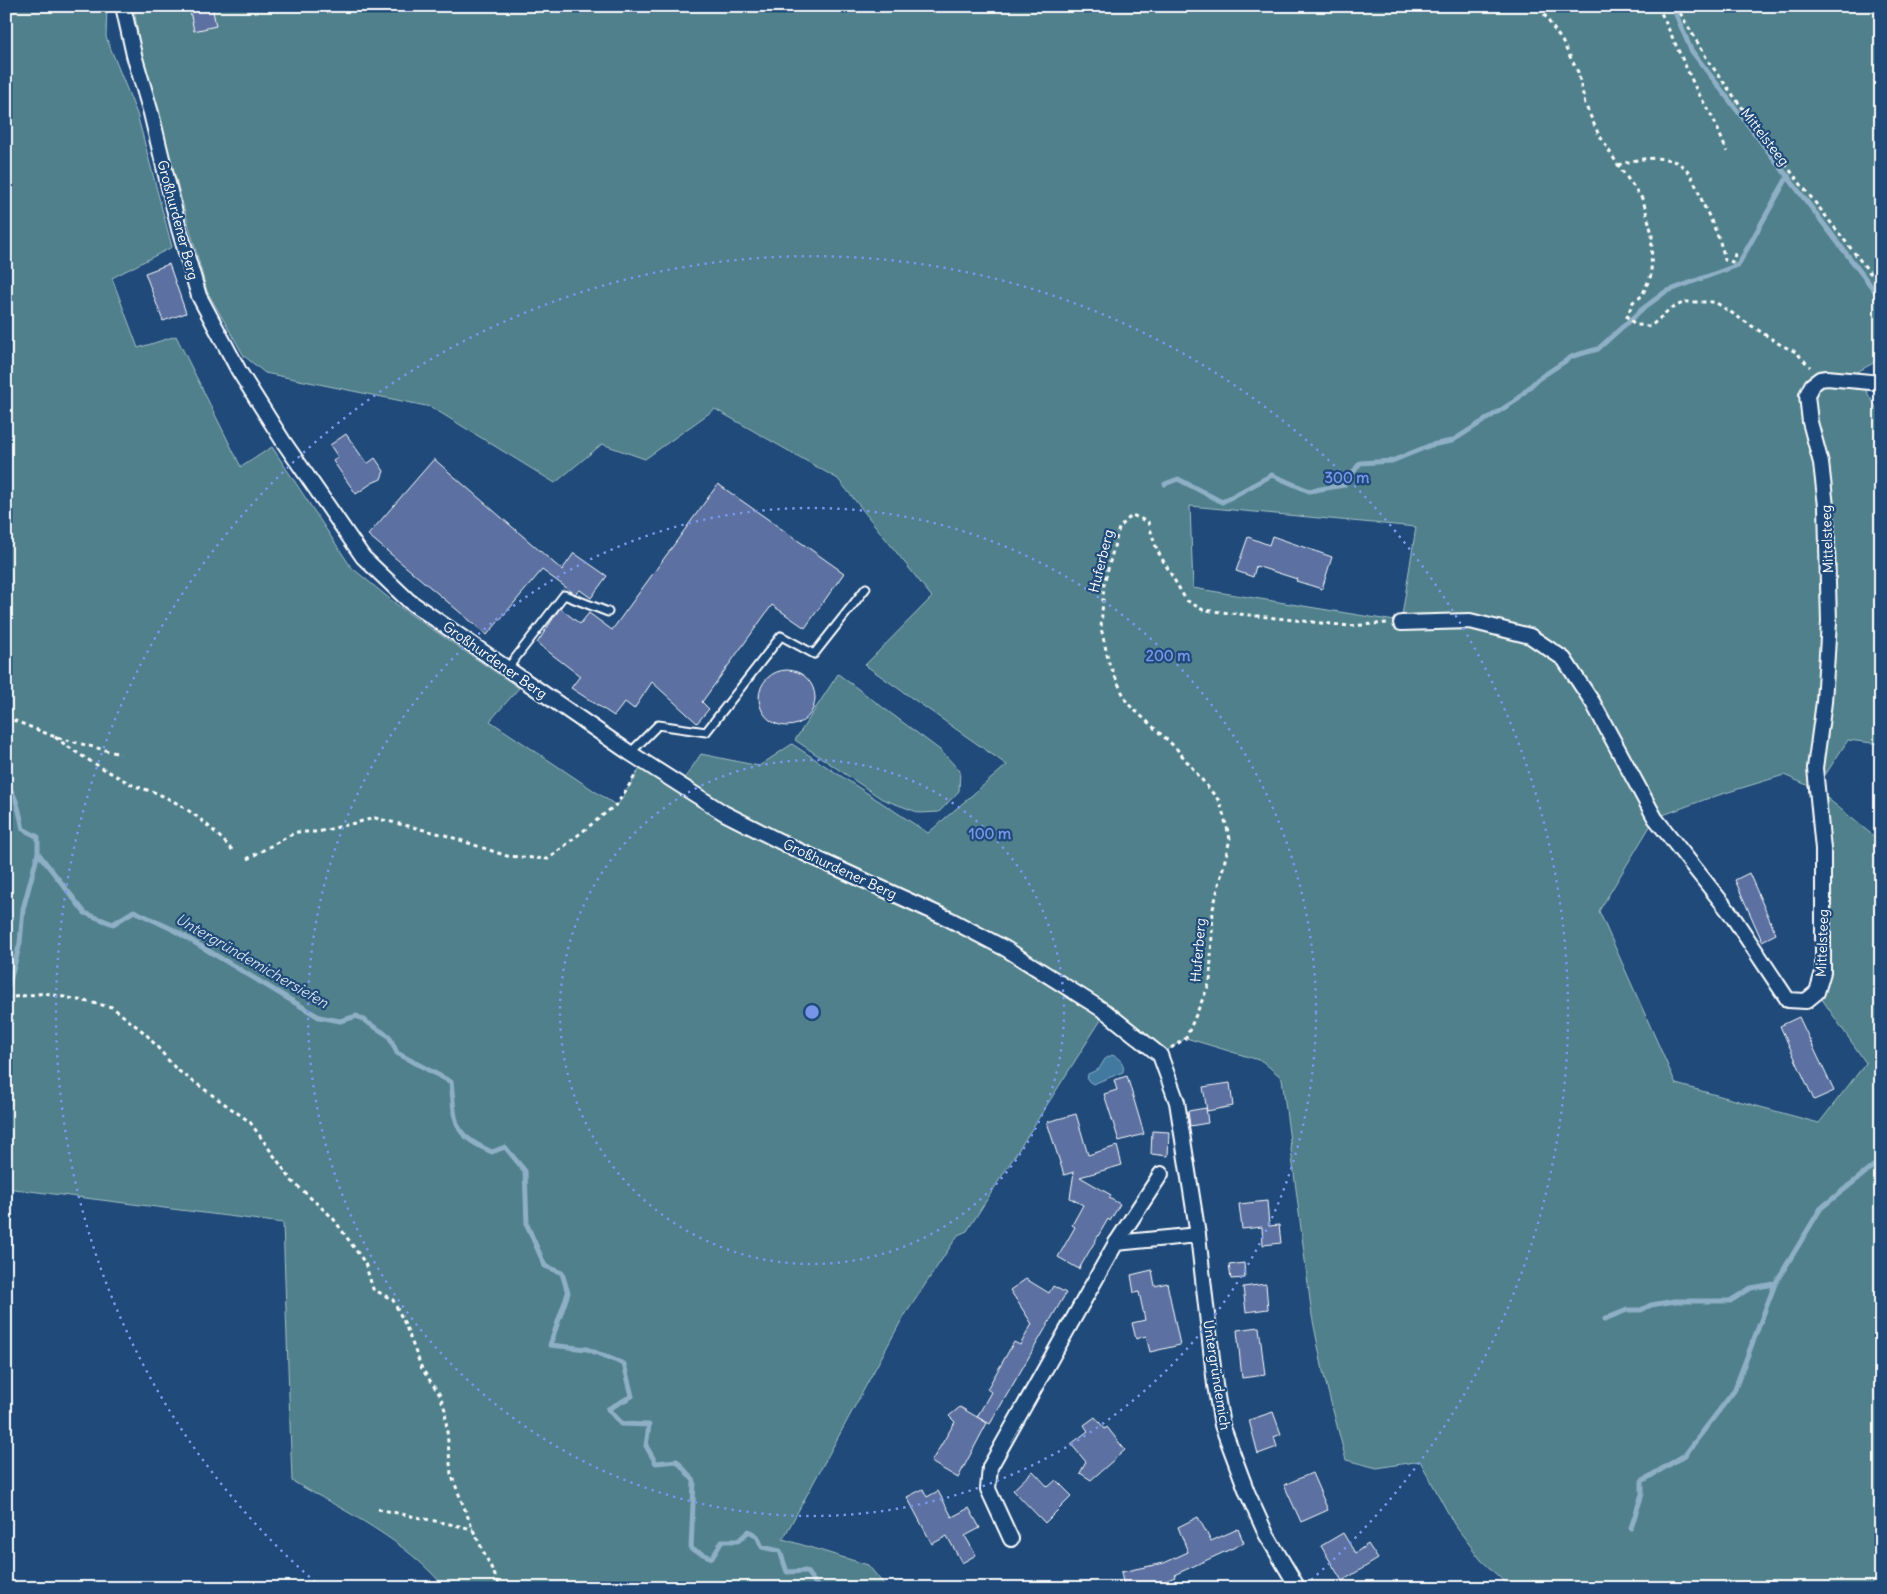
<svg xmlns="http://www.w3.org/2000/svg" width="1887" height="1594" viewBox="0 0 1887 1594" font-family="Delius,sans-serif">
<rect width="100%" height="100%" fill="#1f4a7a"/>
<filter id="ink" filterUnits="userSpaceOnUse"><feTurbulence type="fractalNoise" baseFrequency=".02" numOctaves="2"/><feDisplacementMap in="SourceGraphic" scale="10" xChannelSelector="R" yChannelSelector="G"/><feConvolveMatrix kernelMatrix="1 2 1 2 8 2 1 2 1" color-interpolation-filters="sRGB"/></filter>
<g filter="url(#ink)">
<!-- green -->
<g fill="#4f808b" stroke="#a7c0c5" fill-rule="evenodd">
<path d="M6,6h101l-1,31 31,77 35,133 -60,31 26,70 38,-12 65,131 31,-20 79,120 50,41 118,80 -29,33 127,85 27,-44 36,23 21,-31 58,12 33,-22 136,89 79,-68 -142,-100 67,-68 -94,-118 -123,-70 -70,50 -43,-15 -47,39 -124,-76 -166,-34 -21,-17 -37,-65 -58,-209 -10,-38 -5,-38h1747v353l-26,14 26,42v329l-33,-4 -32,49 65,53v746h-370l-30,-28 -27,-36 -34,-63 -43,7 -31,-8 -22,-84 -12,-60 -30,-238 -20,-17 -76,-23 -26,17 -54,-43 -139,219 -9,4 -57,86 -118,218 85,26 19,23h-442c-38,-47 -101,-78 -153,-107l-9,-258 -277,-35zM1190,506l226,21 -15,95 -208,-34zM1784,775l32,14 5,193 -4,10 49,71 -47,60 -143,-39 -77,-173 56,-93 54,-20z"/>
<path d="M838,674l102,76 20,21 -1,20 -20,21 -19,1 -38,-14 -87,-59z"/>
</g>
<!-- water -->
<path fill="#4379a0" stroke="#8eafc6" d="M1112,1055c8,3 13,9 11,17l-30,12 -6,-4 1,-6 11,-5 6,-10z"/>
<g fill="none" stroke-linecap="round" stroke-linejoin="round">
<!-- stream -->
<g stroke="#8eafc6" stroke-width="5">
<path d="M1675,12l16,38 190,249"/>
<path d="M1165,484l13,-5 44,23 50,-27 37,16 35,-6 16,-22 32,-2 39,-16 21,-4 63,-40 23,-22 35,-23 25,-7 42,-38 25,-19 73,-27 50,-89"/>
<path d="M6,785c11,9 14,31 17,44l15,8v16l47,60 28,11 21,-13 38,18 147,88 21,4 17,-5 32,20 8,17 54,29c5,40 -1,52 41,70l13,-5 20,24 2,54 18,41 17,7 6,20 -18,52 37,4 37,15 8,32 -24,13 13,15 28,1 -3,21 10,17 21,-2 17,20 -3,68 21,9 10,-17h16l11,-10 8,5 5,11 18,4 7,21 19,-1 13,17"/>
<path d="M9,985l11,-42 3,-34 15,-56"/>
<path d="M1605,1319l22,-9h14l10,-5 24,-4h55l21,-13 24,-4"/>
<path d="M1631,1528l11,-34v-13l43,-26 49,-64 41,-107 46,-76 60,-48"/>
</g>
</g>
<!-- building -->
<g fill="#5c71a1" stroke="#fff">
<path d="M189,6h23l4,20 -22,5z"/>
<path d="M169,264l17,49 -23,8 -18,-48z"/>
<path d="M346,434l21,30 8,-6 9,13 -3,8 -9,4 -16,11 -23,-33 5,-4 -8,-12z"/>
<path d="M434,459l128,111 12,-17 33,23 -16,22 -11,-8 -5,4 -33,-24 -55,65 -119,-100z"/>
<path d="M718,484l126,89 -39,55 -33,-23 -70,97 7,7 -12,14 -45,-41 -18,27 -9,-7 -11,14 -43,-28 9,-12 -43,-33 23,-35 20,16 9,-11 23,17z"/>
<path d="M1272,536l60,21 -10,32 -26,-8 1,-2 -41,-13 -3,11 -17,-6 12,-34 21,8z"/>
<circle cx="787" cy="698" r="28"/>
<path d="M1749,873l27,61 -14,7 -27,-61z"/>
<path d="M1799,1017l35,74 -20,9 -34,-74z"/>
<path d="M1127,1076l17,58 -25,7 -15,-47 13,-4 -3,-10z"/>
<path d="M1230,1083l3,23 -26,5 -4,-24z"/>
<path d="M1206,1108l2,15 -18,3 -2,-15z"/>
<path d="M1076,1114l12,41 29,-9 5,19 -42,12 31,18 -2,3 11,6 -10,17 -2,-2 -29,50 -21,-12 17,-30 -3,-2 11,-20 -13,-7 4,-26 -10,3 -17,-53z"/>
<path d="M1152,1131l17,1 -1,24 -17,-2z"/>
<path d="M1267,1201l2,25 10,-1 2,18 -18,2 -1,-18 -20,2 -3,-25z"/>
<path d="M1244,1263l1,15 -14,1 -2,-14z"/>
<path d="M1152,1270l3,16 12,-3 13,62 -30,7 -4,-16 -10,3 -4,-16 13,-3 -6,-28 -5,1 -3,-18z"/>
<path d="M1026,1279l23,14 4,-7 13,7 -76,131 -13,-7 14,-25 -4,-3 27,-47 6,3 12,-21 -22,-34z"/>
<path d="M1266,1284l2,25 -22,3 -3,-25z"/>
<path d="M1259,1327l6,48 -23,3 -5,-48z"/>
<path d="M960,1407l27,16 -29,55 -27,-16 24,-40 -6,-6z"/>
<path d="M1273,1412l8,22 -7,3 3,10 -19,7 -9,-34z"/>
<path d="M1095,1417l10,12 2,-2 18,23 -34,30 -11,-7 6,-11 -15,-18 17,-13 -4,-6z"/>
<path d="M1033,1471l15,16 8,-7 16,16 -27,27 -32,-33z"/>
<path d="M1312,1473l16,37 -27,12 -17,-37z"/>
<path d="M923,1489l4,8 11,-6 14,26 17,-9 11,20 -15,8 11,19 -14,8 -15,-27 -15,8 -25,-47z"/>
<path d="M1198,1517l13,24 27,-12 6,14 -70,32 1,2 -7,3 -44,8 -3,-16 43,-9 24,-11 -10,-25z"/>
<path d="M1343,1533l12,20 13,-9 10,15 -36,22 -21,-35z"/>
</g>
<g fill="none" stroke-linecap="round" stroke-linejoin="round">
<defs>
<g id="service">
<path d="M507,669l57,-74 44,17"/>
<path d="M630,753l28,-28 48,7 75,-96 33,18 52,-66"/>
</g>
<g id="minor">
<path d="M123,6l11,49 17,58 28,116 20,67 40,75 44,70 80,116 46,44 221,152 94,60 67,34 158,72 57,30 100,63 54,43 17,47 21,133 17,150 7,40 25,67 19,42 32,54"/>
<path d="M1401,623l69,-2 60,15 34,23 29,44 62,115 76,96 57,86 18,1 11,-9 6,-20v-123l-8,-81 9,-66 5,-80 -3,-116 -5,-43 -11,-41 -3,-27 5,-10 8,-6 7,-1 54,5"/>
<path d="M1116,1243l45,-69"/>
<path d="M1011,1539l-23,-50 2,-22 126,-224 82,-8"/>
</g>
</defs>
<!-- service casing -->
<use href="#service" stroke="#fff" stroke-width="11"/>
<!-- minor casing -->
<use href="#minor" stroke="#fff" stroke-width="18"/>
<!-- path -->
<g stroke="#fff" stroke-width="3" stroke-dasharray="4 4" stroke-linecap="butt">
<path d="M1545,6v10l17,25 16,31 7,32 13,29 20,32 25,35 9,34 -1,41 -9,21 -9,6 -6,15 9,8 15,1 19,-17 15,-7h30l66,43 15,7 14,15"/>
<path d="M1658,6l38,83 18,31 13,32"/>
<path d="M1676,6l33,56 48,66 124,159"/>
<path d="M1618,165c21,-7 57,-14 72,9 6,10 10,22 14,32 9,18 17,35 21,54l8,2 3,-12"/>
<path d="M6,717l49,20 65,17"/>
<path d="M55,737c23,18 47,31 72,45 9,6 20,7 29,11 30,12 56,34 77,58"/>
<path d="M247,859l49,-27h22l57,-14 70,17 62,21 41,3 69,-55 20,-31"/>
<path d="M6,998l39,-5 67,14 34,27 30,35 74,53 42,59 41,37 32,45 8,26 20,11 12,24 17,45 18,26 5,15 6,64 22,56 28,58"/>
<path d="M1171,1048l15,-10 24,-56 3,-73 17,-70 -10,-37 -44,-54 -49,-45 -18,-40 -8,-35 3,-44 15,-56 13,-13 16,7 9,28 29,50 17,10 146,16 38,-3"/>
<path d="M378,1509l95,20"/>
</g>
<!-- service -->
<use href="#service" stroke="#1f4a7a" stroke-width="7"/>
<!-- minor -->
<use href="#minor" stroke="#1f4a7a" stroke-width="14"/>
</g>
</g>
<!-- distance rings -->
<g fill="none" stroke="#7795e8" stroke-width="2.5" stroke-dasharray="2.5 5">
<circle cx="812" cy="1012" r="252"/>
<circle cx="812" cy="1012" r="504"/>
<path d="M321 1587A756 756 0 1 1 1303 1587"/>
</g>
<g text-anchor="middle" stroke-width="4.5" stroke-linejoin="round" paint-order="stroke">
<!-- street labels -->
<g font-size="14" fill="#fff" stroke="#1f4a7a">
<text transform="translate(1765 137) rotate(52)" y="5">Mittelsteeg</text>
<text transform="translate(178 220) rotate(75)" y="5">Großhurdener Berg</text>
<text transform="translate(1827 539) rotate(-92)" y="5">Mittelsteeg</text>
<text transform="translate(1101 561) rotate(-76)" y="5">Huferberg</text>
<text transform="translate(495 660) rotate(35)" y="5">Großhurdener Berg</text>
<text transform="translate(840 869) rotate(25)" y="5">Großhurdener Berg</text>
<text transform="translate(1822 943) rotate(-88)" y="5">Mittelsteeg</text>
<text transform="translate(1198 950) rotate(-85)" y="5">Huferberg</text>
<text transform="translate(1217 1375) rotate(81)" y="5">Untergründemich</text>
</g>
<!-- water labels -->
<g font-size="15" font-style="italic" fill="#d0dee7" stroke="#1f4a7a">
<text transform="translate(252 961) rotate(30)" y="5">Untergründemichersiefen</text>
</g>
</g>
<circle cx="812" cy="1012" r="8" fill="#7795e8" stroke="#1f4a7a" stroke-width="2.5"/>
<g font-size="15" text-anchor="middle" font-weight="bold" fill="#7795e8" stroke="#1f4a7a" stroke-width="4.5" stroke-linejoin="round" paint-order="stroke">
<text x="1347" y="483">300 m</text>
<text x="1168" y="661">200 m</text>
<text x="990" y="839">100 m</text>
</g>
<!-- margin -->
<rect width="1887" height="1594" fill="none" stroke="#1f4a7a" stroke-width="25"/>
<rect x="12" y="12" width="1862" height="1569" fill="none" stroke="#fff" stroke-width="2" filter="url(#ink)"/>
</svg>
